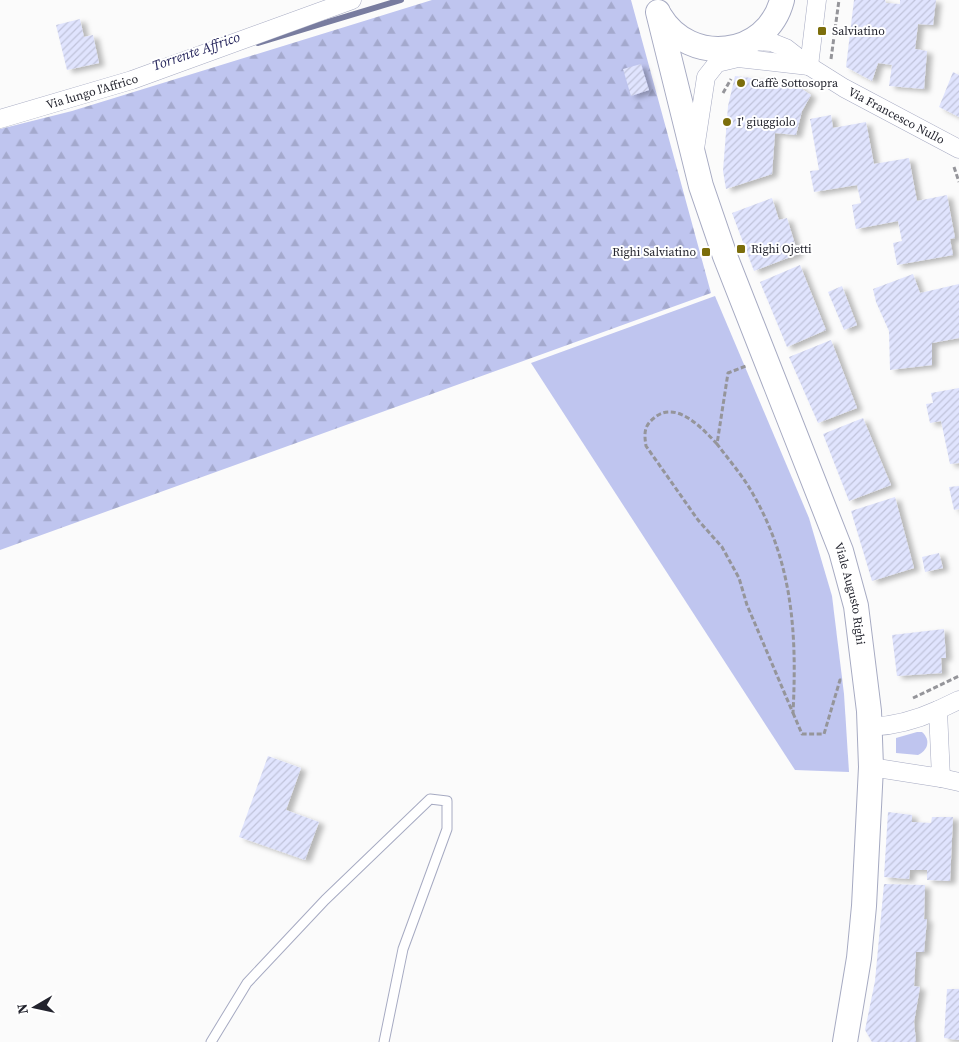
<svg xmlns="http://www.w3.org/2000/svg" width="959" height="1042" viewBox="0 0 959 1042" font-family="'Source Serif 4',serif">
<defs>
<pattern id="forest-firs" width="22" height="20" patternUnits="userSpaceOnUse" patternTransform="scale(1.25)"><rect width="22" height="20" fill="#bfc5ef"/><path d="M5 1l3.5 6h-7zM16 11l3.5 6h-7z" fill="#a4a9cd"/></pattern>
<pattern id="building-hatch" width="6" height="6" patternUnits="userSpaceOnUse" patternTransform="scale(1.25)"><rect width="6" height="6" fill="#e0e4fe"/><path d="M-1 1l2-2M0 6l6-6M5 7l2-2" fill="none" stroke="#c0c3da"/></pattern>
<filter id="shadow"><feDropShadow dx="5.5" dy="3" stdDeviation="2.5" flood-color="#0004"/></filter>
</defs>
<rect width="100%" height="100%" fill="#fbfbfb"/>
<!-- green -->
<g fill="#bfc5ef">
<path d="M715,296l94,222 23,78 12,98 5,78 -54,-2 -264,-407z"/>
<path d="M917,732h5c9,8 6,18 -4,23l-22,-2v-15z"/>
</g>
<!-- forest -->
<path fill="url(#forest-firs)" d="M432,0h199l80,293 -711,257v-421l72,-18z"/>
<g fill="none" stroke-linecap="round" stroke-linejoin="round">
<!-- stream -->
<path stroke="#787c9f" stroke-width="6" d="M258,43l143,-43"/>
</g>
<!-- building -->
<g fill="url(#building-hatch)" filter="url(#shadow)">
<path d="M854,0h31l1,3 14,1v-4h36l-3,25 -15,-1 -3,25 12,2 -3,38 -35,-3 3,-21 -14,-2 -6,18 -26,-14z"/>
<path d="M80,19l4,18 9,-2 6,28 -32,7 -11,-45z"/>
<path d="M641,64l8,26 -18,6 -8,-27z"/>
<path d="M953,72l6,3v42l-20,-10z"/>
<path d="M735,76l58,7 18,12 -9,16 -6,24 -21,-2 -3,41 -46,15 -3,-18 5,-65z"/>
<path d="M831,115l2,13 33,-6 8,42 35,-6 8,43 30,-6 8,43 -5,1 3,16 -56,10 -4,-22 9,-2 -4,-20 -42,8 -4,-24 9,-2 -4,-18 -43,7 -4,-21 9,-1 -9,-51z"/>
<path d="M772,198l7,22 8,-2 11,36 -44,17 -22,-58z"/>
<path d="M800,265l26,65 -39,17 -27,-65z"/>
<path d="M913,274l7,19 39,-9v54l-27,5v22l-42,5 -1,-39 -13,-29 -3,-13z"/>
<path d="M842,286l15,39 -13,5 -16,-38z"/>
<path d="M831,340l26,68 -39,15 -29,-66z"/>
<path d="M959,388v75l-9,1 -9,-43 -11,2 -4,-19 7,-1 -2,-10z"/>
<path d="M863,418l28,67 -42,16 -26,-67z"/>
<path d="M959,486v23l-5,1 -5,-23z"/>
<path d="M895,497l19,71 -42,13 -21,-70z"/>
<path d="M939,553l4,15 -18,4 -3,-15z"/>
<path d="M944,629l2,29h-5l1,15 -45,3 -5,-41z"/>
<path d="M268,756l33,12 -15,42 33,12 -14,38 -66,-23z"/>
<path d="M888,812l24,3v7l19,1 1,-6h21l-3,64 -23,-1v-10h-17l-1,9 -25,-2z"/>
<path d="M884,884l41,1 -1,34h3l-3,33h-8l-2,34 6,1 -6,35 2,20h-44l-7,-12 10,-49z"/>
<path d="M947,989h12v51l-15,-2z"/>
</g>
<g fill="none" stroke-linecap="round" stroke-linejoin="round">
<defs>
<path id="lane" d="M211,1042l36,-59 78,-83 105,-101 17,2v28l-44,120 -19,93"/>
<g id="street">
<path id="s1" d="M752,41l19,1 15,6 23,18 35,22 115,61"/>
<path d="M809,66l8,-66"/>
<path id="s2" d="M0,119l132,-39 220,-80"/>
<path d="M695,149l11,-72 11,-14 21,-5 71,8"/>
<path d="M938,710l21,-10"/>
<path d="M870,727c25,-1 46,-7 68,-17l3,68 -70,-11"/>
<path d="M941,778l18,4"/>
</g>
<g id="secondary">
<path id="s3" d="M658,12l43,174 24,70 116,295 15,55 13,105 2,56 -7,139 -5,52 -14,84"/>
<path d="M660,16c30,50 107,42 122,-16"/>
</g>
</defs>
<!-- lane casing -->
<use href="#lane" stroke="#a6aac2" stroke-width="11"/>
<!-- street casing -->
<use href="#street" stroke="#a6aac2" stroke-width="19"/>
<!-- secondary casing -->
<use href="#secondary" stroke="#a6aac2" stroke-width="26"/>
<!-- path -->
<g stroke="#95959a" stroke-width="3" stroke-dasharray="5 2.5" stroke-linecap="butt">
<path d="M831,59l8,-59"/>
<path d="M723,93l8,-14"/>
<path d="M954,167l5,15"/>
<path d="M717,444c-14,-15 -41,-45 -63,-26 -10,8 -10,15 -8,28l52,74 24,27 17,31 8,27 46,108c4,-79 0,-149 -40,-219 -10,-18 -24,-34 -36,-50l11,-71 18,-7"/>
<path d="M913,698l46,-22"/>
<path d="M793,713l9,21h22l16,-54h3"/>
</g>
<!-- lane -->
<use href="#lane" stroke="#fff" stroke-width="9"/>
<!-- street -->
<use href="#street" stroke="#fff" stroke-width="18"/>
<!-- secondary -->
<use href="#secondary" stroke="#fff" stroke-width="24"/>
</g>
<!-- markers -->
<g fill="#7c6e0b" stroke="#fff" stroke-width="2">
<rect x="817" y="26" width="10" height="10" rx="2.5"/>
<circle cx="741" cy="83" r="5"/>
<circle cx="727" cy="122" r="5"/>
<rect x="736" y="244" width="10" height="10" rx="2.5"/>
<rect x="701" y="247" width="10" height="10" rx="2.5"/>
</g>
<g text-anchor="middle" stroke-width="4" stroke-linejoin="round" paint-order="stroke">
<!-- poi labels -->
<g font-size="12" fill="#23242e" stroke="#fff" text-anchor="start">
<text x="832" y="35">Salviatino</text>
<text x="751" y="87">Caffè Sottosopra</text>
<text x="737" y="126">I' giuggiolo</text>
<text x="751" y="253">Righi Ojetti</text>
<text x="696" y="256" text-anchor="end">Righi Salviatino</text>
</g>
<!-- street labels -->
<g font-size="12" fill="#23242e" stroke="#fff">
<text dy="4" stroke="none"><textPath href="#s2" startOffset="96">Via lungo l'Affrico</textPath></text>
<text dy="4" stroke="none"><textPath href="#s1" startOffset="165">Via Francesco Nullo</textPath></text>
<text dy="4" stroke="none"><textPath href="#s3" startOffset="614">Viale Augusto Righi</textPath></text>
</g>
<!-- water labels -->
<g font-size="14" font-style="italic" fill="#24245b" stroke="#fff">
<text transform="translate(196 51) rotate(-19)" y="5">Torrente Affrico</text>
</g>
</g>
<!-- north arrow -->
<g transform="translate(35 1007) rotate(261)" stroke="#ffffff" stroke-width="4" paint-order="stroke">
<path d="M0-4L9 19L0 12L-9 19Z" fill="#23242e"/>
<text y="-8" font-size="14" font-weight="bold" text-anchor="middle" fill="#23242e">N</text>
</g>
</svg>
